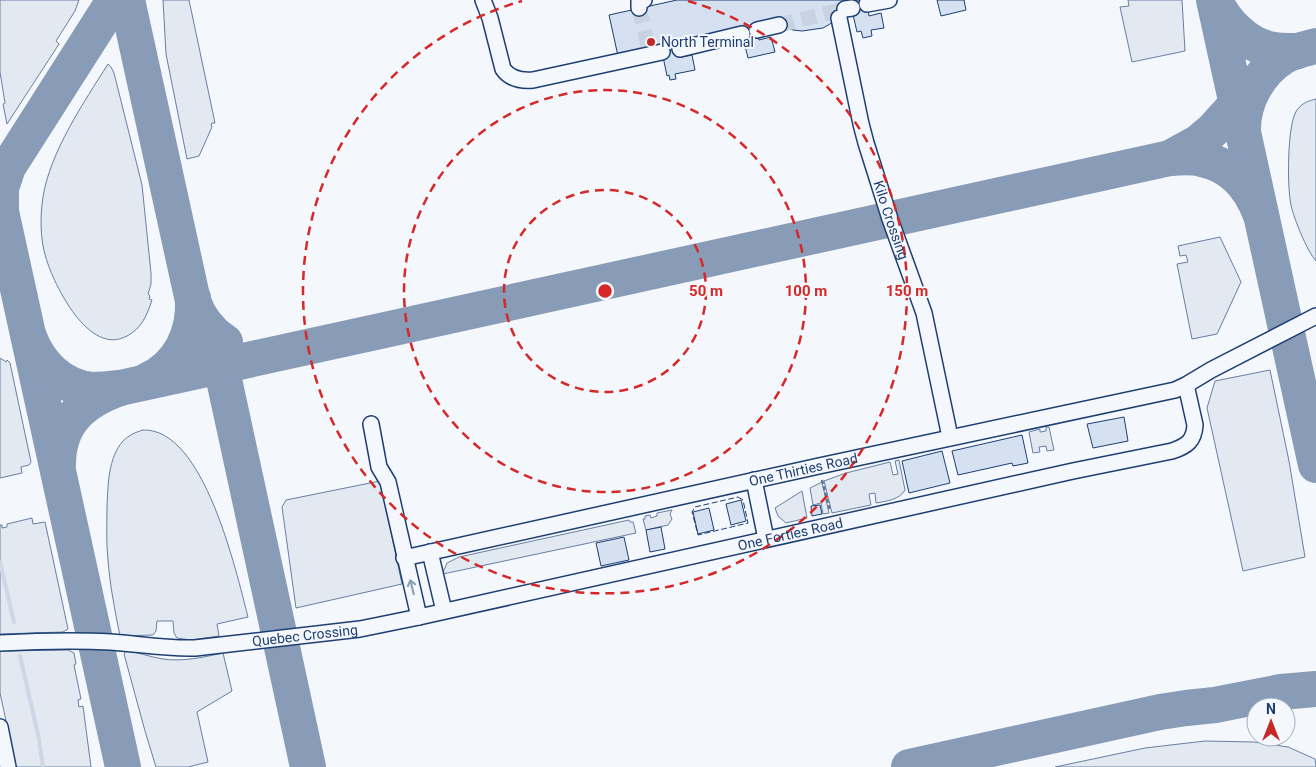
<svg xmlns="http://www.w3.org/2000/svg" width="1316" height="767" viewBox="0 0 1316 767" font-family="Roboto,sans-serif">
<rect width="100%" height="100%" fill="#f4f7fb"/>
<!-- green -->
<g fill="#e3e9f0" stroke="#687fa3">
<path d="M0,0h79l-4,11 -19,30 3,3 -52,80 -4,-20 2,-1 -5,-31z"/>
<path d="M163,0h26l26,123h-3l-1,1 1,3 -13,29 -12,3 -21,-105z"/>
<path d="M1128,0h54l3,51 -53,11 -12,-55 9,-1z"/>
<path d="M108,64l3,3 3,6 28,112 9,88v11l-3,10 2,2 -1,3 3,1c-5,15 -10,28 -25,36 -38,21 -73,-51 -81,-78 -6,-19 -6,-42 -3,-61 7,-45 41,-95 65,-133z"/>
<path d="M1316,99v162c-9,-10 -22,-42 -25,-56 -4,-17 -4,-82 6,-95 5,-7 11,-9 19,-11z"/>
<path d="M1220,237l21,45 -24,52 -25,5 -15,-75 11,-2 -2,-7 -6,1 -2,-10z"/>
<path d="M0,358l6,4 1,-2 3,3 21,99 -2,3 -8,2 1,6 -22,5z"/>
<path d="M1270,370l19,91 16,96 -62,14 -36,-163 8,-27z"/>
<path d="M1046,427h3l5,23 -7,1 -1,-5 -7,1 1,5 -7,1 -4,-21 11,-3v3l6,-1z"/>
<path d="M143,430c61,-2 93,141 105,187l-31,7 2,12 -28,4 -14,-2 -3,-5 -1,-12h-16l-1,10 -3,4 -33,1c-5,-25 -10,-50 -12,-76 -2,-18 -1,-35 -1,-53 1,-22 1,-49 16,-66 6,-6 13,-9 20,-11z"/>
<path d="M899,460l6,30c-6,10 -18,11 -29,13l-1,-10 -6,1 2,11 -39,8 -8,-32 22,-8 44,-11 3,13 5,-1 -3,-13z"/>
<path d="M380,481l22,103 -106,24 -14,-101 4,-7z"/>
<path d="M822,482l7,31 -6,1 -2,-11 -8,2 -3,-17z"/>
<path d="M802,491l5,27 -21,5 -8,-7 -3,-8z"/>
<path d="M672,510l-2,4 2,5 -4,6 -22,5 -3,-11h2v-3l5,-1 1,3 6,-2v-3z"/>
<path d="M32,518l1,6 12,-2 23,107 -5,3 -63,2v-109h2v3l5,-1v-3z"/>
<path d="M629,520l1,2h3l3,11 -193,41 1,-4 3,-7 12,-6z"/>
<path d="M68,650l6,3 2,11 -2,1 7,34 -3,1 1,7 4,-1 8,61h-75l-16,-74v-42z"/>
<path d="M124,650c13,2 26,7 39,9 20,3 41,-2 60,-6l9,38 -35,21 11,50 -20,5h-32l-11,-36 -21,-77 1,-1z"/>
<path d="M1205,741l49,1 34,5 27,12 1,8h-261l90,-19z"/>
</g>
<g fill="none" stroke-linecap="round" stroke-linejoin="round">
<!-- stream -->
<g stroke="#cfd7e4" stroke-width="4">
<path d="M0,562l14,60"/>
<path d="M20,656l19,83 4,28"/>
</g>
<!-- taxiway -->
<g stroke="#889bb7" stroke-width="36">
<path d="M127,0l66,301c6,17 16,31 32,41"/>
<path d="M1214,0l102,465"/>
<path d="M1216,3c10,20 30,41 53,46 9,2 18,2 28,2"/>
<path d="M1243,129c0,-28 16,-57 40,-72 10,-6 22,-8 33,-11"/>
<path d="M1170,158l29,-16 14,-12 37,-41"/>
<path d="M0,207l123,560"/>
<path d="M1,212v-24l7,-21 100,-157 5,-10"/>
<path d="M207,326l5,10 6,16 90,415"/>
<path d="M29,337c10,27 32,50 63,53 9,0 19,-1 28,-2l1050,-230c11,-1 22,-2 32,1 29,6 48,27 58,54"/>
<path d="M146,381c33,-14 49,-47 47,-83"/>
<path d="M58,464c0,-42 25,-63 62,-76"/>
<path d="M909,767l251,-55 26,-4 29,-3 66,-13 35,-3"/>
</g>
</g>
<!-- building -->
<g fill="#d5e0f0" stroke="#1d3f73">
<path d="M677,0h199l-9,2 2,14 12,-3 3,15 -13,2 1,6 -9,2 -2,-7 -4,1 -6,-26 -21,18 -7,4 -21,3 -9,-1 -10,-3 -27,1 3,12 12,-3 4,15 -27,6 -7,-28 -62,13 2,14 11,-2 3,15 -20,4 1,5 -6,1 -1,-5 -2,1 -6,-29 -43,9 -9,-41z"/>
<path d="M937,0h27l2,10 -25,6z"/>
<path d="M1124,417l4,24 -35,7 -6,-24z"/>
<path d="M1022,435l6,28 -15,3 -1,-3 -54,12 -6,-24z"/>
<path d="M942,451l8,32 -41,10 -7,-32z"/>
<path d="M741,500l5,21 -15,4 -5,-21z"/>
<path d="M820,505l2,9 -10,2 -1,-10z"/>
<path d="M709,508l5,22 -16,4 -5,-22z"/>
<path d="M661,527l4,22 -15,3 -4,-22z"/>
<path d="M624,537l5,23 -28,6 -5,-23z"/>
</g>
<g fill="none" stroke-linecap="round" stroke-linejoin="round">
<!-- minor-tunnel -->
<g stroke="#c9d2e0" stroke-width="15" stroke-dasharray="15 8" stroke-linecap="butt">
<path d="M639,8l10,42"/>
<path d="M779,25l66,-16"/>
</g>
<defs>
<g id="minor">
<path d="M483,0l7,18 13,51c7,10 18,12 30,11l129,-28"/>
<path d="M867,4l22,-4"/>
<path d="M639,8v-6l5,-2"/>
<path d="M845,9l7,-1"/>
<path id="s1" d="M839,18l22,106 5,19 24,76 34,94 26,124"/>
<path d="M757,30l22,-5"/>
<path d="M680,49l62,-15"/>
<path d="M371,424l8,43 9,15 31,135"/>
<path d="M754,480l12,59"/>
<path d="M430,552l14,59"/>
<path id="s2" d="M404,558l415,-92 356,-76 11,-5 25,-15 105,-54"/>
<path id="s3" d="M0,643c37,-2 74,-3 111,-1 28,2 56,7 84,6l165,-19 59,-12 654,-146 99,-20c15,-5 22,-10 23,-26l-9,-40"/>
<path d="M0,727l8,40"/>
</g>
</defs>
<!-- minor casing -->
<use href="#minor" stroke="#1d3f73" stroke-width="18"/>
<!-- path -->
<path stroke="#5e769c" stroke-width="2.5" stroke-dasharray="4 2.5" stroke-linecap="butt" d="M822,480l8,31"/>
<!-- minor -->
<use href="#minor" stroke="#f4f7fb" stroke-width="15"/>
<!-- fence -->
<path stroke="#1d3f73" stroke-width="1" stroke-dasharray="6 2.5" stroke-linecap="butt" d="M738,497l5,3 5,23 -50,12 -6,-23 3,-5z"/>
</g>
<!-- one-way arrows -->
<defs><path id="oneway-shaft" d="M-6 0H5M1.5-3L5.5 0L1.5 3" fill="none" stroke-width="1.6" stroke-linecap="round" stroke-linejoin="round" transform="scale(1.25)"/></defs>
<use stroke="#889bb7" href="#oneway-shaft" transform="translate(412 587) rotate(-104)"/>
<!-- distance rings -->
<g fill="none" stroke="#d62828" stroke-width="2.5" stroke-dasharray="9 6">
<circle cx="605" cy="291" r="101"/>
<circle cx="605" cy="291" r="201"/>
<path d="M688 1A302 302 0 1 1 522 1"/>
</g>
<!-- markers -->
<circle fill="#c62828" stroke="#f4f7fb" stroke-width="2" cx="651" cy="42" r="5"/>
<g text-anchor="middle" stroke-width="4" stroke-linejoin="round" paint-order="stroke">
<!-- poi labels -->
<g font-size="14" fill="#1d3f73" stroke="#f4f7fb" text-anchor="start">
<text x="661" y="47">North Terminal</text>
</g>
<!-- street labels -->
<g font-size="14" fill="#1d3f73" stroke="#f4f7fb">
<text dy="5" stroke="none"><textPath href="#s1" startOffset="209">Kilo Crossing</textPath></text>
<text dy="5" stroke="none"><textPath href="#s2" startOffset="409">One Thirties Road</textPath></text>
<text dy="5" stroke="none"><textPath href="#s3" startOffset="802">One Forties Road</textPath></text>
<text dy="5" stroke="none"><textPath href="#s3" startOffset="306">Quebec Crossing</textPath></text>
</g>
</g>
<circle cx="605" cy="291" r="8" fill="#d62828" stroke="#f4f7fb" stroke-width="2.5"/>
<g font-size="15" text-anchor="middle" font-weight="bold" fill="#d62828" stroke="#f4f7fb" stroke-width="4" stroke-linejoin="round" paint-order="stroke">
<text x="706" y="296">50 m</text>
<text x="806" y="296">100 m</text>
<text x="907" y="296">150 m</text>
</g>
<!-- north arrow -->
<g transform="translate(1271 722)"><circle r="24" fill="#f4f7fb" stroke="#9eadc5"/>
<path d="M0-4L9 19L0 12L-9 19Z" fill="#c62828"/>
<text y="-8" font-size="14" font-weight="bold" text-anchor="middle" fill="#1d3f73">N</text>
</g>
</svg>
